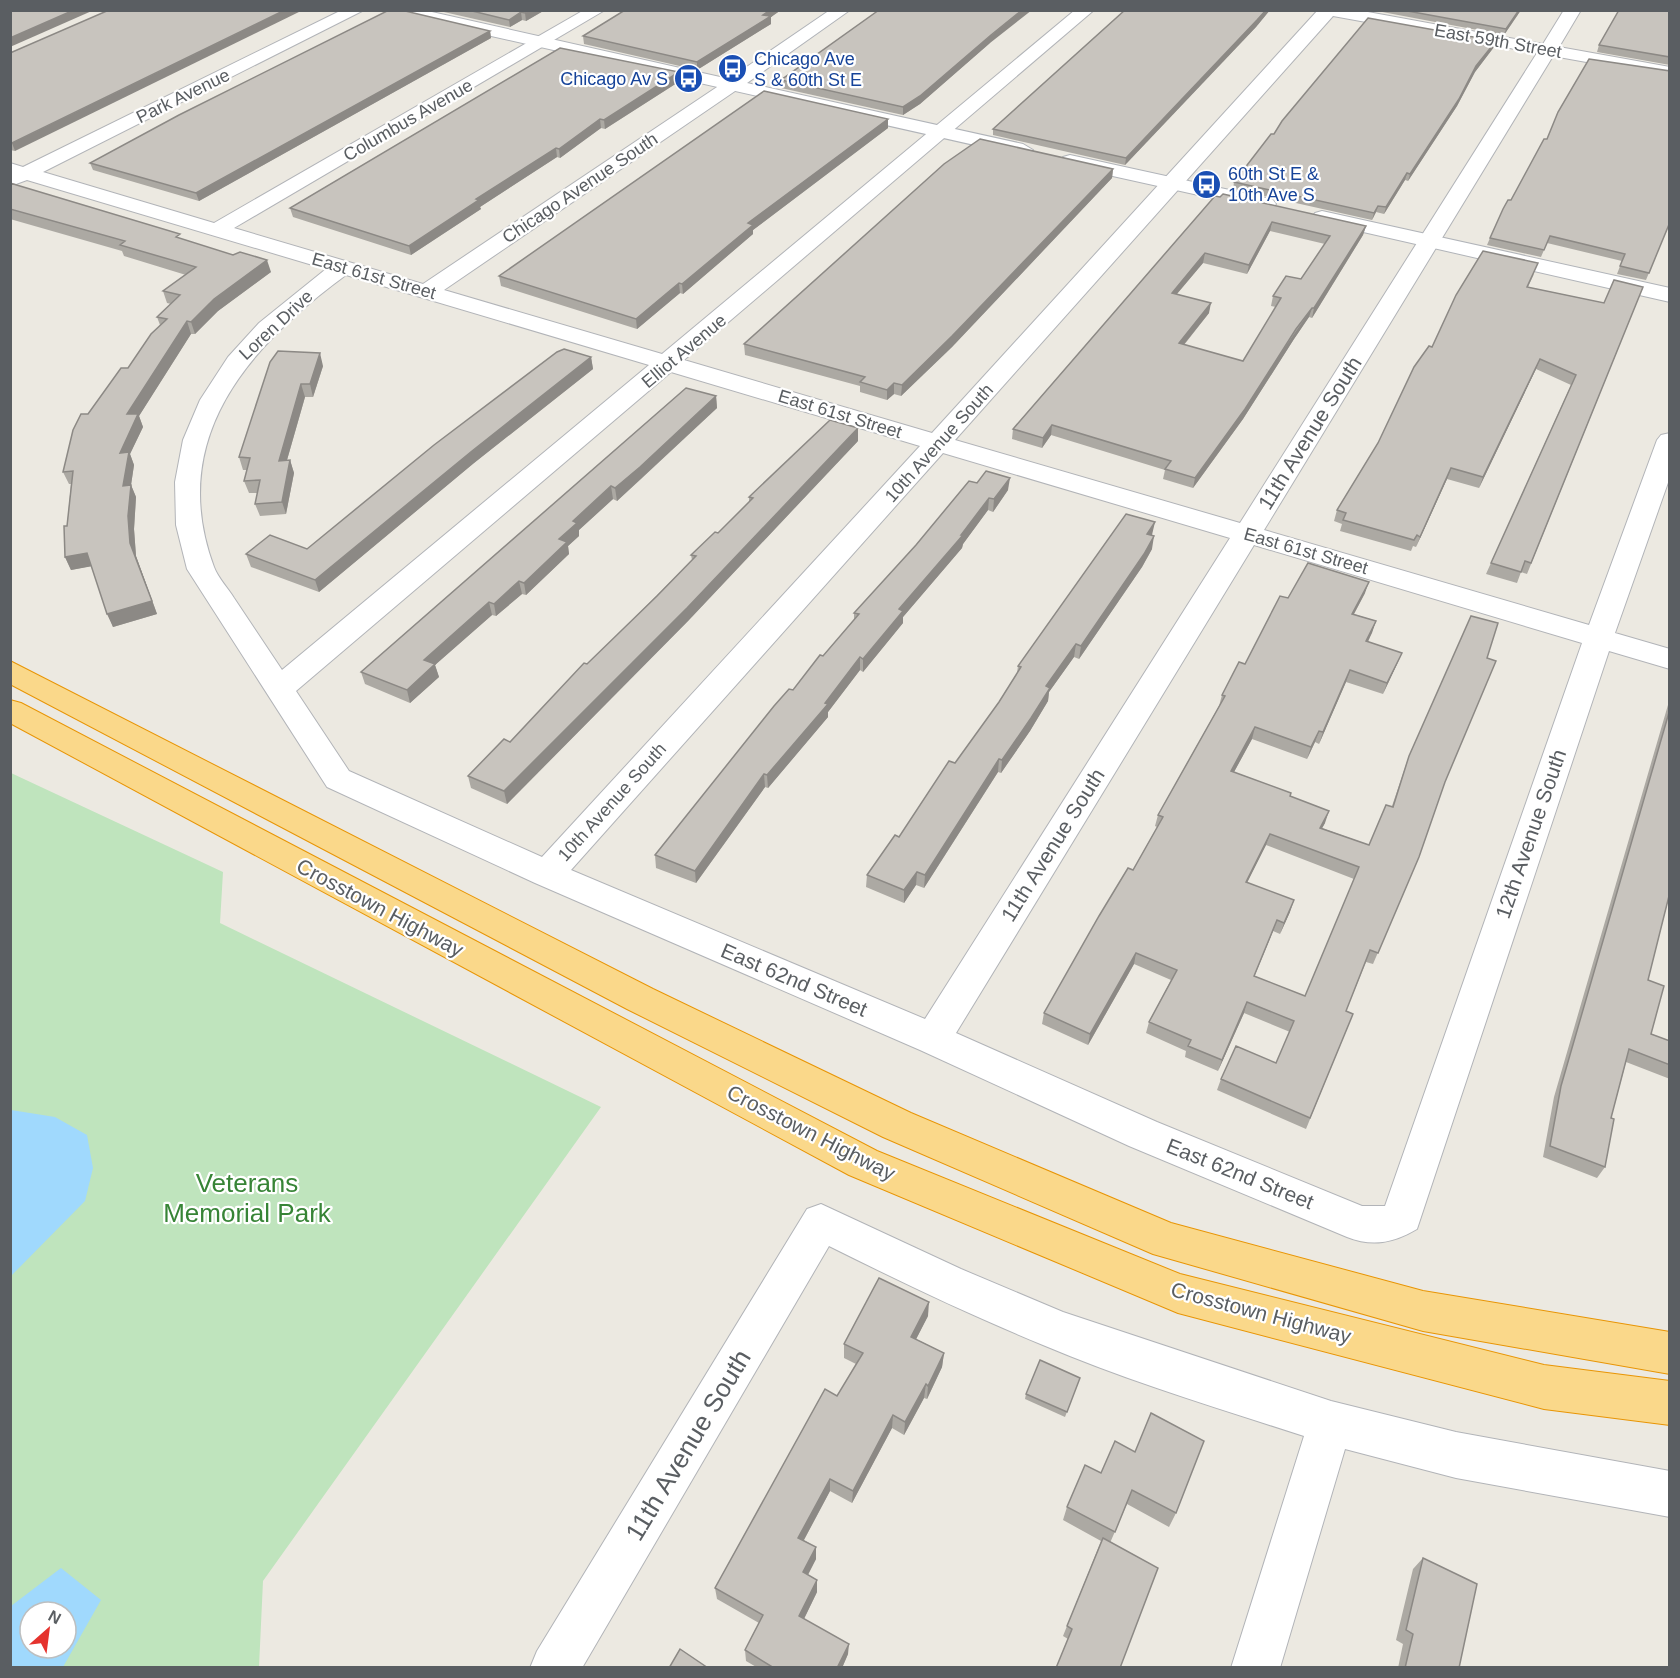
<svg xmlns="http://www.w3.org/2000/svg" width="1680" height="1678" viewBox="0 0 1680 1678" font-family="Helvetica,sans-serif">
<rect width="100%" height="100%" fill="#ece9e1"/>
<!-- green -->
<path fill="#bfe4bd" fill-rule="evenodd" d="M11,773l212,99 -3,51 381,184 -338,474 -4,86h-248zM30,1612h36v36h-36z"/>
<!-- water -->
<g fill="#a0d9fd" fill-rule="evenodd">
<path d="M11,1110l44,7 32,18 6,33 -8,33 -74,75z"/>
<path d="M61,1568l40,32 -38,67h-52v-61zM30,1612h36v36h-36z"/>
</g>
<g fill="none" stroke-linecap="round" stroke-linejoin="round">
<defs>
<g id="street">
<path d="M342,10h22l-321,162 171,51 370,-213h21l-371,218 189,56 303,-203h12l3,4 -3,4 -294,201 218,64 413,-344h19l-410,350 248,73 386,-423h39l186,34 21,-34h17l-22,37 111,20v10l-117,-21 -289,474 325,95 68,-185 4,-5 9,-2v44l-55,156 55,16v20l-61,-18 -192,578c-23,14 -45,18 -70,8l-218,-91 -209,-96 -385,-167 -208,-96 -140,-218 -11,-44 -1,-43 8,-42 17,-40 28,-43 31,-34 67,-54 -299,-89 -11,4 -6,-1v-20l13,4zM1333,16l204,37 -297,470 -285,-83zM346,275l303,90 -367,305c-16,-24 -32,-48 -48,-72 -6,-10 -16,-20 -20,-31 -48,-129 35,-221 132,-292zM671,372l249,74 -378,411 -193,-86 -53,-80zM943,453l287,85 -305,481 -354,-149zM1254,545l328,98 -197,563h-23l-205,-84 -201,-89z"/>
<path d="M821,1204l140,65 102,43 268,89 125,31 214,39v46l-214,-39 -111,-29 -65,219h-49l73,-232c-87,-28 -176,-55 -261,-91 -73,-30 -144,-64 -214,-99l-247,422h-52l7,-17 270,-442z"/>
</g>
<g id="secondary">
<path d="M390,10h33l306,69 101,-69h20l-103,73 276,61 10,6 -10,6 -625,-141z"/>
<path d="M1070,155l196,43 7,2 3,4 -3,4 -7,2 -203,-45 -3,-4 3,-4z"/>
<path d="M1322,211l348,77v14l-355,-81 -3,-4 3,-4z"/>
</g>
<g id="highway">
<path d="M10,661l643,328 258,124 260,110 252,68 247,41v42l-247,-43 -270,-77 -270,-117 -256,-128 -617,-325z"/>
<path d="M10,700l11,3 856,448 303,123 364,91 126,16v44l-126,-16 -366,-96 -329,-138 -839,-452z"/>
</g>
</defs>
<!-- street casing -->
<use href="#street" stroke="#b2b4b8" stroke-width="2"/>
<!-- secondary casing -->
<use href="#secondary" stroke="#b1b4b9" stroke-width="2"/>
<!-- highway casing -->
<use href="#highway" stroke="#e89505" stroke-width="2"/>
<!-- street -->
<use href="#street" fill="#fff" fill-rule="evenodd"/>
<!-- secondary -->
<use href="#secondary" fill="#fff" fill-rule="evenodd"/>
<!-- highway -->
<use href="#highway" fill="#fad88a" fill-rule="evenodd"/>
</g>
<!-- wall -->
<g fill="#aca9a3" fill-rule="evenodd">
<path d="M435,10h110l-19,11 -4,-1 -12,7z"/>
<path d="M625,10h156l-10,7v7l-74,46 -113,-26 -1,-8z"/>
<path d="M1125,10h145l-14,17 -131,138 -132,-30v-6z"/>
<path d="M1377,10h144l-17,25 -127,-24z"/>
<path d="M1670,10v55l-73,-13 2,-7z"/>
<path d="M490,31l1,7 -292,163 -106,-31 -3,-7z"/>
<path d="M990,43l-70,61 -17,11 -122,-27v-8z"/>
<path d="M1494,47l-19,25 -18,34 -49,75 -3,-1 -21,34 -8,-2 -4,8 -139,-31 1,-7 40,-48z"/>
<path d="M10,53l5,98 -5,-1z"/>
<path d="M680,81l-75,48 -4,-1 -41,30 -3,-1 -77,50 1,2 -70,46 -118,-38 -3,-9z"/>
<path d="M888,119v9l-135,102v4l-70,60 -3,-1 -43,36 -136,-43 -2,-10z"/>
<path d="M1113,169l-1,9 -160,169 -51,49 -7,-2 -7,6 -27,-8v-6l-115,-31 -1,-11z"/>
<path d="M10,183l172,56 89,33 -53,39 -23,23h-4l-52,82 4,11 -13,27 4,11 -3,20 5,12 -2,32 2,27 21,58 -44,13 -22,-61 -20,4 -6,-13 2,-31 4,-42h-2l-6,-12 25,-58 40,-46 32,-43 -3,-8 14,-13 -4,-1 -4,-12 23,-16 -62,-19 -2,-5 -112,-32z"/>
<path d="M1215,196l151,30 -3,9 -51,83 -3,-1 -15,22 -51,80 -50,69 -30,-9 2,-9 -114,-35 -9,13 -30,-9 1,-10zM1270,231l55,13 -24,35 -28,17 -2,10 5,1 -33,54 -59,-16 25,-32 -32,-19 26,-31 44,11z"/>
<path d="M1511,200l159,22 -24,58 -29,-6 5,-13 -75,-18 -6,14 -54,-12 3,-7z"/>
<path d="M1534,274l-6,13 76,16 39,-16 -116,287 -6,-2 -4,11 -31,-9 85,-189 -35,-16 -57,119 -32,-9 -31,68 -3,-1 -2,5 -71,-20 2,-7 -8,-3 3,-11 41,-67 54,-96z"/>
<path d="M591,357l2,12 -119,94 -155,129 -68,-25 -5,-13 61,-5z"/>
<path d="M270,362l53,4 -10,31h-8l-18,63h3l4,13 -8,41 -26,2 -5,-12 3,-11h-9l-5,-12 3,-11h-4l-4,-13z"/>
<path d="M716,396l1,12 -76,71 -24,22 -4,-2 -34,31v6l-11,10 1,8 -43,41 -4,-1 -26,22 -4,-1 -57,50 4,12 -29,26 -45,-19 -4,-12z"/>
<path d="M858,441l-170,180 -181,183 -36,-16 -3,-12 42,-34 182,-182 -1,-5 27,-22 31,-31v-5z"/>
<path d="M969,481l39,9 -15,22 -5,-2 -25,34 -1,4 -59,69v6l-40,49 -3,-2 -32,42v5l-60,71 -3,-1 -69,96 -40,-15 -1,-13 138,-165 61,-70v-7l62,-68z"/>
<path d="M1152,536v13l-10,18 -63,92 -5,-2 -25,35 -1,9 -18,30 -29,42 -3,-1 -74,116 -8,-3 -12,18 -38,-16 1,-12 32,-38 56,-74 44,-61 18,-29 1,-7z"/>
<path d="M1365,593l-11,21 22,7 -8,21 34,11 -5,11 -14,30 -37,-12 -27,62 -4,-2 -8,17 -55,-20 -18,33 57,21 -1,3 35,27 -3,5 47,17 23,-39 17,-50 36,26 -26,75 -46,107 -7,-2 -20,49 7,3 -47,115 -89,-39 4,-11 55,-16 14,-31 -46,-19 -26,58 -33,-14 1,-6 -40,-18 3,-11 22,-42 -37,-16 -46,81 -46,-21 2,-11 89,-143 24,-43 -2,-1 3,-11 61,-109 3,-11 23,-31 43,-66zM1266,845l88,34 -49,117 -51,-20 19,-45 7,3 10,-22 -43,-30z"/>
<path d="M1670,698v194l-22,88 3,54 19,7v38l-44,-17 -15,56 -6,49 -8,11 -54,-21 11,-60z"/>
<path d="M928,1316l-12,23 28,14 -2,14 -15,32 -3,-1 -20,37 -12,-7 -40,75 -22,-12 -26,49 12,7v12l-8,16 9,17 -13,27 44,35 -6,14h-84l-12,-7 -1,-11 14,-27 -42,-24 -2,-11 122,-192 19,-32 -12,-6v-14z"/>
<path d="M1078,1383l-13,34 -40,-18 1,-5z"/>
<path d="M1085,1465l91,48 -7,14 -42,-23 -59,135 -5,-3 38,-95 -38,-21 4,-13z"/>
<path d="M1423,1558l36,110h-61l5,-24 -7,-4 17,-71z"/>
</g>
<!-- shaded-wall -->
<g fill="#8c8985">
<path d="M74,10h20l-84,37v-9z"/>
<path d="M285,10h18l-288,141 -3,-8z"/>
<path d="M530,10h15l-19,11 -1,-8z"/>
<path d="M770,10h11l-10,7v7l-74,46v-8z"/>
<path d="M1022,10h10l-42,33 -70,61 -17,11v-8z"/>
<path d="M1266,10h4l-14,17 -131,138 1,-7z"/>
<path d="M1519,10h2l-17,25 2,-6z"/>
<path d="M521,12l1,8 -12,7 -1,-7z"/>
<path d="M490,31l1,7 -292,163 -3,-8z"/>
<path d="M1496,41l-2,6 -19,25 -18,34 -49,75 2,-7 66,-108z"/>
<path d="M679,72l1,9 -75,48 -1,-9z"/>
<path d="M600,119l1,9 -41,30 -1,-9z"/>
<path d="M888,119v9l-135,102v4l-70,60 -1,-10 66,-61z"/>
<path d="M556,148l1,9 -77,50 1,2 -70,46 -2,-9 67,-47z"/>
<path d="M1113,169l-1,9 -160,169 -51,49 1,-11z"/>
<path d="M1407,173l-2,7 -21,34 2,-7z"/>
<path d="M1378,206l-2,6 -4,8 2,-7z"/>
<path d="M1272,222l-2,9 -23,43 2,-9z"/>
<path d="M1366,226l-3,9 -51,83 2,-10z"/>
<path d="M1205,253l-2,10 -33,39 2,-9z"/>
<path d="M267,260l4,12 -53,39 -23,23 -4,-12 23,-23z"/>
<path d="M679,283l1,10 -43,36 -1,-10z"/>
<path d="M1211,303l-2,10 -32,40 2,-10z"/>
<path d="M1312,308l-3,9 -15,22 -51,80 -50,69 2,-10z"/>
<path d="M187,321l4,13 -52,82 4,11 -13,27 4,11 -3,20 5,12 -2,32 2,27 21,58 -44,13 -6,-13 23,-71 -7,-57 -3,-33 7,-39z"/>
<path d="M320,353l3,13 -10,31 -3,-13z"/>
<path d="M591,357l2,12 -119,94 -155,129 -4,-12 157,-129z"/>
<path d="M1540,359l-4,10 -57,119 4,-11z"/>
<path d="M894,383v11l-7,6v-10z"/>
<path d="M301,384l4,13 -22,77 -4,-13z"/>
<path d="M716,396l1,12 -100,93 -2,-13z"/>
<path d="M1052,425l-1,10 -9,13 1,-10z"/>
<path d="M858,428v13l-170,180 -181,183 -3,-13z"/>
<path d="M290,460l4,13 -8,41 -4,-12z"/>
<path d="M1451,468l-4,11 -31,68 4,-10z"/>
<path d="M1010,478l-2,12 -15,22 1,-13z"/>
<path d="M611,486l2,13 -34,31v6l-11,10 1,8 -43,41 -2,-12 49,-62z"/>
<path d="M989,498l-1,12 -25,34 -1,4 -59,69v6l-40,49v-13l36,-50 62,-74z"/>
<path d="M1155,522l-3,13 -8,12 3,-13z"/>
<path d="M1154,536l-2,13 -10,18 -63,92 2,-13z"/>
<path d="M87,553l6,13 -22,4 -6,-13z"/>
<path d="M519,581l3,13 -26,22 -2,-12z"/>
<path d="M1369,582l-4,11 -17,32 4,-11z"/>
<path d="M489,602l3,13 -57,50 4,12 -29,26 -3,-13 17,-30z"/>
<path d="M1376,621l-4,12 -10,20 4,-12z"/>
<path d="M1076,644l-2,13 -25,35 -1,9 -18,30 -29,42 1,-13 44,-74z"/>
<path d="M1402,653l-5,11 -14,30 4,-11z"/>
<path d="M860,657v13l-32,42v5l-60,71 -1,-13 58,-72z"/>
<path d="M1350,670l-4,12 -27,62 4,-12z"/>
<path d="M1255,727l-3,12 -24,44 3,-12z"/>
<path d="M1319,731l-4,11 -8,17 4,-12z"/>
<path d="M999,759l-1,13 -74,116 1,-13z"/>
<path d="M764,774l1,13 -69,96 -1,-12z"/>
<path d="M1329,811l-4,12 -9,16 4,-11z"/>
<path d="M1270,834l-4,11 -24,48 4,-11z"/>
<path d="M917,872l-1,13 -12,18v-13z"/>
<path d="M1294,900l-4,12 -10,22 4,-11z"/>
<path d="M1277,920l-4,11 -23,56 4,-11z"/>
<path d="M1136,953l-2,11 -46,81 2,-11z"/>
<path d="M1247,1002l-3,11 -26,58 4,-11z"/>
<path d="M929,1302l-1,14 -18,35 1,-14z"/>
<path d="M944,1353l-2,14 -15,32 1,-13z"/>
<path d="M926,1384l-2,14 -20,37 1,-13z"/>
<path d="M893,1415l-1,13 -40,75 1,-12z"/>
<path d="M830,1479v12l-31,58 -1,-11z"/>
<path d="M816,1547v12l-13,25v-12z"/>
<path d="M817,1580v12l-17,35 -1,-11z"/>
<path d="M849,1644l-1,10 -6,14h-5z"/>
</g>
<!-- building -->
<g fill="#c8c4be" stroke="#8c8985" stroke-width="1.5" fill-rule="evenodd">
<path d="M10,10h64l-64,28z"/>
<path d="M109,10h176l-273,133 -2,-1v-89z"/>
<path d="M389,10h12l89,21 -294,162 -106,-30 89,-48z"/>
<path d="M468,10h62l-5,3 -4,-1 -12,8z"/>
<path d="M625,10h145l-7,5 8,1 -74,46 -114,-26z"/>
<path d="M879,10h143l-31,25 -71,61 -17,11 -122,-27z"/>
<path d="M1125,10h141l-9,10 -131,138 -133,-29z"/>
<path d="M1402,10h117l-13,19z"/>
<path d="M1619,10h51v47l-71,-12z"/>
<path d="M1368,18l128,23 -20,25 -17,33 -49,75 -3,-1 -21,34 -8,-1 -4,7 -140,-31 37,-48h3l8,-13z"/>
<path d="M560,48l119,24 -75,48 -4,-1 -41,30 -3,-1 -80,51 3,1 -70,46 -119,-38z"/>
<path d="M1589,59l81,12v151l-21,51 -29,-7 5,-12 -75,-18 -6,14 -54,-12 13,-29 5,-9h3l33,-61h3l11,-27z"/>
<path d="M764,91l124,28 -140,104 5,2 -71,59 -3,-1 -43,36 -137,-43z"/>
<path d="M980,139l133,30 -161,167 -50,49 -8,-2 -7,7 -27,-8 5,-5 -121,-33 200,-180z"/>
<path d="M10,183l170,51 -4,3 57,18 7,-3 27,8 -53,39 -23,23 -4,-1 -60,93h11l-18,39 9,-1 -6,34 8,-1 -3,31 2,27 22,58 -45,13 -20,-61 -22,4 -1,-31h3l6,-55 -10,1 10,-42 8,-16h7l33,-46h7l23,-34 16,-15 -10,-2 23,-22 -17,-4 33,-24 -76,-22 5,-4 -115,-32z"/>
<path d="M1223,194l143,32 -52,82h-2l-16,21 -51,80 -50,69 -30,-9 6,-8 -119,-36 -9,13 -30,-9 202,-233 5,1zM1272,222l58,14 -29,43 -15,-3 -13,20 8,2 -38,63 -64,-18 32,-40 -39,-10 33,-40 44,12z"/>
<path d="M1483,251l55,12 -11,24 77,16 10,-23 29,7 -112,276 -6,-2 -4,11 -30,-9 85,-188 -36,-16 -57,118 -32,-9 -31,69 -3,-2 -3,5 -71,-20 3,-7 -9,-3 41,-67 36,-76 15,-21 3,1 24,-52z"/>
<path d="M564,349l27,8 -119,94 -157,129 -69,-26 24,-19 37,14 127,-104 123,-93z"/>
<path d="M278,351l42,2 -10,31h-9l-22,77 11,-1 -8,42 -27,2 5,-24 -16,1 6,-23 -11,-1 31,-95z"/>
<path d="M686,388l30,8 -76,71 -25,21 -4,-2 -38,35 4,2 -18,16 8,3 -43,41 -5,-2 -25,23 -5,-2 -65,58 11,4 -28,26 -46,-18z"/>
<path d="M830,420l28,8 -171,180 -183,183 -36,-15 36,-37 6,3 74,-79 3,1 70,-68 39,-40 -5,-1 24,-23 3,1 35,-35 -4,-1z"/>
<path d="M986,471l24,7 -16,21 -5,-1 -28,37h2l-64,74 4,2 -40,48 -3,-2 -35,46 3,1 -61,71 -3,-1 -69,97 -40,-16 119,-149 15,-17 4,1 27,-35 3,1 36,-42 -5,-1 62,-68 53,-64 8,2z"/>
<path d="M1126,514l29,8 -8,12 7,2 -10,18 -63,92 -5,-2 -30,42 4,2 -19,30 -29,42 -3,-1 -74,116 -8,-3 -13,18 -37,-15 28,-40 4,2 50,-76 6,2 44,-61 22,-35 -3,-1z"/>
<path d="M1308,563l61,19 -17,32 24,7 -10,20 36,12 -15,30 -37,-13 -27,62 -4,-1 -8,16 -56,-20 -24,44 60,22 -1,3 39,15 -9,17 49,17 17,-40 7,2 16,-51 62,-140 27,7 -11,35 9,3 -51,121 -26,75 -41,96 -8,-3 -24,61 7,3 -43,104 -89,-39 15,-33 40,17 18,-42 -47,-19 -25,58 -34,-14 3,-6 -42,-18 28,-52 -41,-17 -46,81 -46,-21 55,-97 29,-48 5,2 30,-53 -5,-2 67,-119 -3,-1 17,-33 6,2 35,-68 8,2zM1270,834l89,33 -54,129 -51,-20 23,-56 7,3 10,-23 -48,-18z"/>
<path d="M1670,709v183l-22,88 16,6 -13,48 19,7v24l-41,-16 -18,69 3,1 -9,48 -55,-21 11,-60z"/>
<path d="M879,1278l50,24 -18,35 33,16 -16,33 -2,-2 -21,38 -12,-7 -40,76 -23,-12 -32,59 18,9 -13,25 14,8 -18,36 50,28 -12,24h-63l-29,-18 18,-35 -48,-27 110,-199 12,7 26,-43 -19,-9z"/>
<path d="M1040,1360l40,18 -13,34 -41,-18z"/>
<path d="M1151,1413l53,28 -28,72 -44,-23 -17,42 -48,-25 18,-42 16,8 14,-32 20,11z"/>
<path d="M1103,1538l55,30 -38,100h-64l16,-39 -5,-3z"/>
<path d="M1423,1558l54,26 -18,84h-54l8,-34 -7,-4z"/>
<path d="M680,1649l28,19h-39z"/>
</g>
<!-- icons -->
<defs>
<symbol id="bus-disc" viewBox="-11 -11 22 22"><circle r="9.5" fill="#1a4fb4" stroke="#fff"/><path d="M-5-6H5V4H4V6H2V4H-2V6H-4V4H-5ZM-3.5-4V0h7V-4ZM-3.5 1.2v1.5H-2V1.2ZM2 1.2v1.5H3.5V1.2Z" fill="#fff"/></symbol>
</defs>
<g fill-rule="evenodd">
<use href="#bus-disc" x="716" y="52" width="33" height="33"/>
<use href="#bus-disc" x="672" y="62" width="33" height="33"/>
<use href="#bus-disc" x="1190" y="168" width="33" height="33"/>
</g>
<g text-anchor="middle" stroke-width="4.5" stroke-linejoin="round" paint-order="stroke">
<!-- far-street labels -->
<g font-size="18" fill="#5a5e62" stroke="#fff">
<text transform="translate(1498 41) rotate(10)" y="6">East 59th Street</text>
<text transform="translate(183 96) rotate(-26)" y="6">Park Avenue</text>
<text transform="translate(408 120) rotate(-30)" y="6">Columbus Avenue</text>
<text transform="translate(580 188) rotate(-34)" y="6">Chicago Avenue South</text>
<text transform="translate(374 276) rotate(16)" y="6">East 61st Street</text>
<text transform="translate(276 325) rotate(-43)" y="6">Loren Drive</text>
<text transform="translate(684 351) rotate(-40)" y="6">Elliot Avenue</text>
<text transform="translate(840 414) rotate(17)" y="6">East 61st Street</text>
<text transform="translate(939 443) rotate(-48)" y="6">10th Avenue South</text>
<text transform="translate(1306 551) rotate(16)" y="6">East 61st Street</text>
<text transform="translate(612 802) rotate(-48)" y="6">10th Avenue South</text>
</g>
<!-- far-transit labels -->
<g font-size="18" fill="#164399" stroke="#fff" text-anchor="start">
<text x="754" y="65">Chicago Ave<tspan x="754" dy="21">S &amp; 60th St E</tspan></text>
<text x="668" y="85" text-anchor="end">Chicago Av S</text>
<text x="1228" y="180">60th St E &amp;<tspan x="1228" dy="21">10th Ave S</tspan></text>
</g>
<!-- street labels -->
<g font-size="21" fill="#5a5e62" stroke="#fff">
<text transform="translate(1310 433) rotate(-58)" y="7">11th Avenue South</text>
<text transform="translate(1531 834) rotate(-71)" y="7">12th Avenue South</text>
<text transform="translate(1053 845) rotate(-58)" y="7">11th Avenue South</text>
<text transform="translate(380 908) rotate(28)" y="7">Crosstown Highway</text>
<text transform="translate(794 980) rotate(23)" y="7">East 62nd Street</text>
<text transform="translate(811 1133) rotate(27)" y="7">Crosstown Highway</text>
<text transform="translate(1240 1174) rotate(22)" y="7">East 62nd Street</text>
<text transform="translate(1261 1313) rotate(15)" y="7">Crosstown Highway</text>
</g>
<!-- near-park labels -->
<g font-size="26" fill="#378436" stroke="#fff">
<text x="247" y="1192">Veterans<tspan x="247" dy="30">Memorial Park</tspan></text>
</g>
<!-- near-street labels -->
<g font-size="26" fill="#5a5e62" stroke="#fff">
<text transform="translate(688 1445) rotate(-59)" y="9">11th Avenue South</text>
</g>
</g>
<!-- border -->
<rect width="1680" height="1678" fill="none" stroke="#5a5e62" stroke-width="24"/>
<!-- north arrow -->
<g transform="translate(48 1630) rotate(28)"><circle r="28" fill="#ffffff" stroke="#bdbfc0" stroke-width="1.5"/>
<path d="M0-4.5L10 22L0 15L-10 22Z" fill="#e5332e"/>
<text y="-9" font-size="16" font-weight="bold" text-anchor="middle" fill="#5a5e62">N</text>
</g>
</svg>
